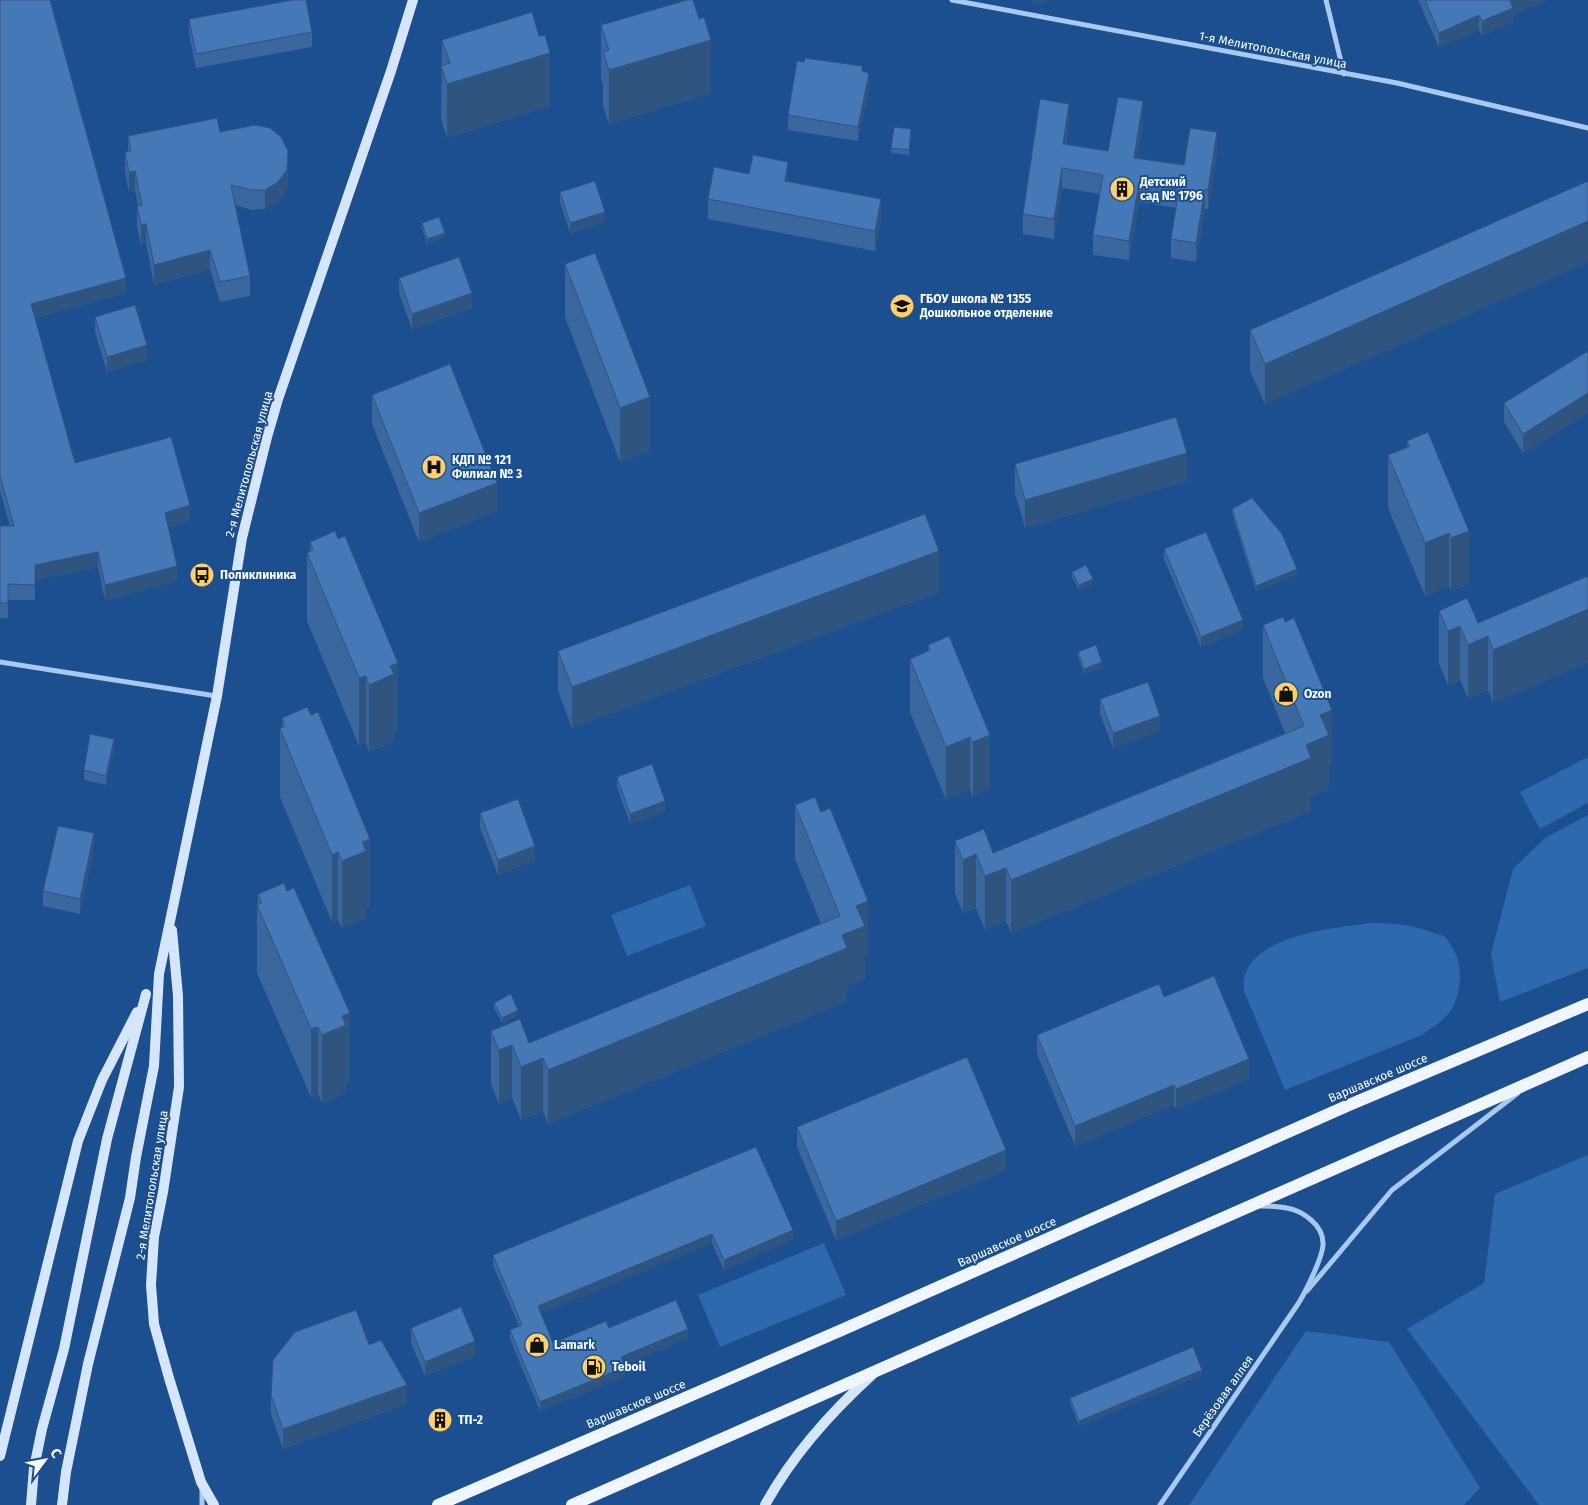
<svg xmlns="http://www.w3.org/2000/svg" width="1588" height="1505" viewBox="0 0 1588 1505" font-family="'Fira Sans',sans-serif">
<rect width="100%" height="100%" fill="#1b4f8f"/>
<!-- green -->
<g fill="#2e69ad">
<path d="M1588,757v46l-48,26 -20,-37z"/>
<path d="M1588,815v153l-88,34 -9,-48 22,-85 32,-31z"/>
<path d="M690,885l16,41 -79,30 -16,-41z"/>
<path d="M1370,923c23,0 43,2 64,10 4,1 9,2 11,4 3,2 5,7 7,10 12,19 10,47 -3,66 -7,9 -18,15 -27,22l-137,55 -41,-99c0,-6 -1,-13 2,-19 16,-38 88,-44 124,-49z"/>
<path d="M1588,1155v350h-49l-132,-176 77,-46 11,-89z"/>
<path d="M824,1243l22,52 -126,52 -22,-52z"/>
<path d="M1306,1331l83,11 91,146 -16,17h-275z"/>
</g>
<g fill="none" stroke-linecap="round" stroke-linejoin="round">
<!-- street -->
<g stroke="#a9c9ee" stroke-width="5">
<path d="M952,0l445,83 191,45"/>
<path d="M1326,0l18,74"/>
<path d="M0,662l216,34"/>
<path d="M1307,1291l85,-101 126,-97"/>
<path d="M202,1488v17"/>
<path d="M1160,1505l138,-201c7,-11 26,-49 25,-61 0,-18 -20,-32 -36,-35 -9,-2 -18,-2 -27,-2"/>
</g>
<!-- secondary -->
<g stroke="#d6e6fa" stroke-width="10">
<path d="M172,930l6,66 1,91 -16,105 -9,45 -3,48 3,39 15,54 32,104 13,23"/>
<path d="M0,1456l78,-315 24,-61 35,-68"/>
<path d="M31,1505l3,-37 8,-39 22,-80 43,-210 39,-145"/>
<path d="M62,1505l4,-33 22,-108 42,-166 6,-41 18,-91 5,-92 58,-278 25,-158 25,-101 11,-38 113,-328 22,-71"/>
<path d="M765,1505c27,-49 65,-92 107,-130"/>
</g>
<!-- primary -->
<g stroke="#f0f6ff" stroke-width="12">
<path d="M438,1505l406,-176 505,-224 239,-101"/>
<path d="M572,1505l1016,-448"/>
</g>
</g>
<!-- wall -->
<g fill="#3a679d">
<path d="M0,0l126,293 -91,25 40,145 115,57 -22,7 9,54 -72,19 -7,-33 -63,13v20h-27v18h-8v-92h10l-10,-35z"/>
<path d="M1418,0h128l-33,14v8l-31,14 -3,-6 -40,17z"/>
<path d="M189,19l123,13v15l-116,21 -7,-34z"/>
<path d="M601,25l110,68 -102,31 -6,-18v-21l-2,-6z"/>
<path d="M442,40l108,66 -103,32 -6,-19z"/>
<path d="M862,71l7,17 -11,53 -70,-11v-15z"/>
<path d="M1143,121l-6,37 47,7 33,-13 -9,57h-3l-9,53 -25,-4v-19l5,-31 -37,-6 -10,58 -36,-5v-20l7,-41 -38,-6 -8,51 -31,-5v-20l46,-90 -3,21 42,6z"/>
<path d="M220,132l68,39 -1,19 -9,12 -13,7 -13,1 -17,-5 15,71v20l-30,6 -10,-33 -56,16 -8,-42 -5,2 -4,-19v-20h1l-3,-16 -6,2 -4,-20v-20h3v-16z"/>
<path d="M911,134l-2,21 -18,-2v-5z"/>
<path d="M788,181l93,38 -6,32 -167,-32v-20z"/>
<path d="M1588,181v81l-323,142 -15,-33v-41z"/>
<path d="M560,192l45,30 -35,11 -10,-31z"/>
<path d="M422,223l23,14 -18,7 -5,-16z"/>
<path d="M565,264l85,187 -30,11 -55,-145z"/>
<path d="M399,278l73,30 -60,21 -13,-36z"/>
<path d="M95,317l52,43 -40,12 -12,-40z"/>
<path d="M1588,351v62l-65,40 -19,-31v-19z"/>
<path d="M372,395l125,116 -78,31 -47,-118z"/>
<path d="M1428,432l41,152 -18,7 -2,-5 -24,10 -37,-88v-53l19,-8v-6z"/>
<path d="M1015,464l172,17 -162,47 -10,-35z"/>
<path d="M1232,509l65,65 -41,17 -24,-78z"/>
<path d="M310,542l88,188 -4,2v10l-25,10 -3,-9 -7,3 -52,-125v-68l3,-1z"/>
<path d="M1164,549l79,81 -42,17 -37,-88z"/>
<path d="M1072,572l21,11 -14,7 -7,-13z"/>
<path d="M1588,576l-95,127 -5,-13 -20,8 -8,-18 -12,5 -9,-21v-53l39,12z"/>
<path d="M939,592l-367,136 -14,-37v-40z"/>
<path d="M1263,625l69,139 -3,1v24l-18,7v15l-300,122 -5,-12 -21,9 -9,-22 -13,5 -8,-19v-53l38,12 292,-120 -22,-55z"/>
<path d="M949,636l41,152 -17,8 -3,-6 -24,10 -36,-88v-53l18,-8v-6z"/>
<path d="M1078,652l24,15 -18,7 -6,-17z"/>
<path d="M1100,699l60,32 -47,17 -13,-34z"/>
<path d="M282,718l88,188 -4,2v10l-24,10 -4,-8 -6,2 -52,-125v-68l2,-1z"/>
<path d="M114,749l-8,36 -22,-5v-10z"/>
<path d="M617,777l48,34 -35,13 -13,-37z"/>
<path d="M795,805l73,149 -3,2v23l-18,7v15l-299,123 -5,-13 -22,9 -9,-22 -13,6 -8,-20v-53l38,12 292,-119 -26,-65z"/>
<path d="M480,813l55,47 -37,15 -18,-47z"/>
<path d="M94,848l-14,66 -37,-8v-15z"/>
<path d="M258,894l92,187 -4,1v11l-24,10 -4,-9 -7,3 -54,-124v-68l1,-1z"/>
<path d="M494,1003l24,12 -16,8 -8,-15z"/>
<path d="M1037,1035l212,44 -73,30 -2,-4 -99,41 -38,-92z"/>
<path d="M797,1127l209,43 -170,70 -39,-93z"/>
<path d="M756,1147l37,92 -69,31 -12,-27 -171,70 12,30 56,-15 79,10 -64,27 1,11 -85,35 -30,-72v-9l9,-4 -26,-61v-10z"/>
<path d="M411,1328l64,28 -50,20 -14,-33z"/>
<path d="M369,1345l38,59 -124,45 -12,-35v-19z"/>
<path d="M1202,1375l-123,51 -9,-23v-5z"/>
</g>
<!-- shaded-wall -->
<g fill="#305480">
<path d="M1033,0h16l-16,6z"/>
<path d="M1512,0h34l-33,14v8l-31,14v-15z"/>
<path d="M1479,15v15l-40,17v-14z"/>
<path d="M711,40v53l-102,31v-54z"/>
<path d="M550,53v53l-103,32v-54z"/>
<path d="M869,73v15l-11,53v-14z"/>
<path d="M1143,101v20l-9,56v-19z"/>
<path d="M1069,104v20l-6,40v-20z"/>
<path d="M1217,132v20l-9,57v-19z"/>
<path d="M288,151l-1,39 -9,12 -13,7v-19z"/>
<path d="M788,162v19h-3z"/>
<path d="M1062,168v20l-8,51v-20z"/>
<path d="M135,171v19l-6,2v-20z"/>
<path d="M1139,183v19l-10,58v-19z"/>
<path d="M1205,189v20l-9,53v-19z"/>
<path d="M881,199v20l-6,32v-20z"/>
<path d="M605,212v10l-35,11v-10z"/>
<path d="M1588,221v41l-323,142v-40z"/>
<path d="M146,224v19l-5,2v-20z"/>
<path d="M445,233v4l-18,7v-5z"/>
<path d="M210,250v19l-56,16v-20z"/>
<path d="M126,278v15l-95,26v-15z"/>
<path d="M472,293v15l-60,21v-15z"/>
<path d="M147,345v15l-40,12v-15z"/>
<path d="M1588,393v20l-65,40v-19z"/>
<path d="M650,397v54l-30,11v-54z"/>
<path d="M1187,453v28l-162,47v-28z"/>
<path d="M497,483v28l-78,31v-29z"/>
<path d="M190,505v15l-25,8v-15z"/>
<path d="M1469,531v53l-18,7v-53z"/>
<path d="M1449,533v53l-24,10v-53z"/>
<path d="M939,551v41l-367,136v-41z"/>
<path d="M98,552v15l-63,13v20v-35z"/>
<path d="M177,566v15l-72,19v-15z"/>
<path d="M1297,569v5l-41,17v-5z"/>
<path d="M1093,579v4l-14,7v-5z"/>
<path d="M1588,609v54l-95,40v-53z"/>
<path d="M1243,620v10l-42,17v-10z"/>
<path d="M1460,626v54l-12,5v-54z"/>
<path d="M1488,636v54l-20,8v-53z"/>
<path d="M1102,662v5l-18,7v-5z"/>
<path d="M398,663v67l-4,2v10l-25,10v-67l21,-19z"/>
<path d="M366,676v67l-7,3v-68z"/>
<path d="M1332,710v54l-3,1v24l-18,7v15l-300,122v-53l295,-135 14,-30z"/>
<path d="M1160,716v15l-47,17v-15z"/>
<path d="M990,735v53l-17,8v-54z"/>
<path d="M970,737v53l-24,10v-53z"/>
<path d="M114,739v10l-8,36v-9z"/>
<path d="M665,801v10l-35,13v-10z"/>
<path d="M94,833v15l-14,66v-15z"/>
<path d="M370,839v67l-4,2v10l-24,10v-67l20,-19z"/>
<path d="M535,846v14l-37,15v-15z"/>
<path d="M338,852v68l-6,2v-67z"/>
<path d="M976,854v54l-13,5v-53z"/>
<path d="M1006,868v53l-21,9v-54z"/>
<path d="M868,901v53l-3,2v23l-18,7v15l-299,123v-54l294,-135 14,-29z"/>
<path d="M518,1010v5l-16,8v-5z"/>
<path d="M350,1013v68l-4,1v11l-24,10v-68l20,-19z"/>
<path d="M318,1027v67l-7,3v-68z"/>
<path d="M512,1045v53l-13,6v-54z"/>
<path d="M543,1058v53l-22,9v-53z"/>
<path d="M1249,1059v20l-73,30v-20z"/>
<path d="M1174,1085v20l-99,41v-20z"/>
<path d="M1006,1150v20l-170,70v-19z"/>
<path d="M793,1230v9l-69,31v-10z"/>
<path d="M712,1234v9l-174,72v-9z"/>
<path d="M688,1329v9l-67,28v-9z"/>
<path d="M475,1341v15l-50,20v-14z"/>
<path d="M625,1367v9l-85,35v-9z"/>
<path d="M1202,1370v5l-123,51v-5z"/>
<path d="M407,1385v19l-124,45v-20z"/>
</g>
<!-- building -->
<g fill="#4478b7" stroke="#305480">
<path d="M0,0h50l76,278 -95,26 44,159 96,-26 19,68 -25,8 12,53 -72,19 -7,-33 -63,13v20l-27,-1v19h-8v-77h14l-14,-50z"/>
<path d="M293,0h13l6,32 -116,22 -7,-35z"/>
<path d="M687,0h6l6,19 5,-2 7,23 -102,30 -6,-18 6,-2 -8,-25z"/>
<path d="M1425,0h87l-2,1 3,7 -31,13 -3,-6 -40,18z"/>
<path d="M532,12l7,24 6,-1 5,18 -103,31 -6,-18 9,-3 -8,-23z"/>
<path d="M805,58l57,8v5l7,2 -11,54 -70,-12 9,-54 7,1z"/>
<path d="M1118,97l25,4 -9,57 50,7 6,-37 27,4 -9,58 -3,-1 -9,54 -25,-4 8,-50 -40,-6 -10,58 -36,-6 10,-60 -41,-7 -8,51 -31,-5 17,-115 29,5 -6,40 45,7z"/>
<path d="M217,118l3,14 35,-7 15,3 11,9 7,14 -1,19 -9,12 -13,8h-13l-21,-5 19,91 -30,6 -10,-32 -56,15 -8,-41 -5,1 -4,-19 5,-1 -7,-34 -6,1 -4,-20 6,-1 -3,-15z"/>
<path d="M894,127l17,2 -2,21 -18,-2z"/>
<path d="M753,155l35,7 -3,19 96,18 -6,32 -167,-32 6,-32 35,7z"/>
<path d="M595,181l10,31 -35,11 -10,-31z"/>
<path d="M1588,181v40l-323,143 -15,-34z"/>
<path d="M439,217l6,16 -18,6 -5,-16z"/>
<path d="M595,253l55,144 -30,11 -55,-144z"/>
<path d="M459,257l13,36 -60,21 -13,-36z"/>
<path d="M135,305l12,40 -40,12 -12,-40z"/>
<path d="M1588,351v42l-65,41 -19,-31z"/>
<path d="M450,364l47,119 -78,30 -47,-118z"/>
<path d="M1176,417l11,36 -162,47 -10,-36z"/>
<path d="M1428,432l41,99 -18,7 -2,-5 -24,10 -37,-88 21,-8 -2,-6z"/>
<path d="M1252,498l30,36 15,35 -41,17 -24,-77z"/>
<path d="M925,514l14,37 -367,136 -14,-36z"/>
<path d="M335,531l3,8 7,-3 53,127 -8,3 4,8 -25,11 -3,-9 -7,2 -52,-125 6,-3 -3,-8z"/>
<path d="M1206,532l37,88 -42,17 -37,-88z"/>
<path d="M1086,565l7,14 -14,6 -7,-13z"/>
<path d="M1588,576v33l-95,41 -5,-14 -20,9 -8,-19 -12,5 -9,-20 28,-13 11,25z"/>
<path d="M1283,617l2,5 9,-4 38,92 -12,5 9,20 -23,10 5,13 -300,122 -5,-12 -21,8 -9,-22 -13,6 -8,-19 29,-12 9,24 311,-127 -41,-101z"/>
<path d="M949,636l41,99 -17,7 -3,-5 -24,10 -36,-88 20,-9 -2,-5z"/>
<path d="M1096,645l6,17 -18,7 -6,-17z"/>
<path d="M1148,682l12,34 -47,17 -13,-34z"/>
<path d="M307,707l4,8 7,-3 52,127 -8,3 4,9 -24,10 -4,-9 -6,3 -52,-126 5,-3 -3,-8z"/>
<path d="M90,734l24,5 -8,37 -22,-6z"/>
<path d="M652,764l13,37 -35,13 -13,-37z"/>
<path d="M815,797l6,15 9,-4 38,93 -12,5 9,20 -23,9 5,13 -299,122 -5,-12 -22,9 -9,-22 -13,5 -8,-19 29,-12 9,24 311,-127 -45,-111z"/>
<path d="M518,799l17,47 -37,14 -18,-47z"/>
<path d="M58,826l36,7 -14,66 -37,-8z"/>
<path d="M284,883l3,8 7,-3 56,125 -8,3 4,9 -24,10 -4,-8 -7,2 -54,-124 5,-2 -4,-9z"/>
<path d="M1214,976l35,83 -73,30 -2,-4 -99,41 -38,-91 122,-51 5,13z"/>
<path d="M511,994l7,16 -16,8 -8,-15z"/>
<path d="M967,1057l39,93 -170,71 -39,-94z"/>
<path d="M756,1147l37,83 -69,30 -12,-26 -174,72 15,37 53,-22 3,7 67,-28 12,29 -67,28 4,10 -85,35 -30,-72 12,-5 -29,-70z"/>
<path d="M461,1307l14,34 -50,21 -14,-34z"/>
<path d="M356,1310l13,35 12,-5 26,45 -124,44 -12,-34 2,-35 22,-28z"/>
<path d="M1193,1347l9,23 -123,51 -9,-23z"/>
</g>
<!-- icons -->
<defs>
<symbol id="building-disc" viewBox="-11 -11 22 22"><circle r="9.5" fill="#ffd166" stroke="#1b4f8f"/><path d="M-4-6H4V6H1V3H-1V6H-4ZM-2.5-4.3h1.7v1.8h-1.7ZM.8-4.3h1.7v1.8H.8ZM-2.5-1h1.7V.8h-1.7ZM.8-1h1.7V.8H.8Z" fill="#111"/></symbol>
<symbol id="school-disc" viewBox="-11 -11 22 22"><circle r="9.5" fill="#ffd166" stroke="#1b4f8f"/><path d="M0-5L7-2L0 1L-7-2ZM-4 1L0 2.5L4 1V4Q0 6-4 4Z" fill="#111"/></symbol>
<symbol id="hospital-disc" viewBox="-11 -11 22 22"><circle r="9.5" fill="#ffd166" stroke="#1b4f8f"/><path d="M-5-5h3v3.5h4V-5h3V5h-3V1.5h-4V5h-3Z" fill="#111"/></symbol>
<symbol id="bus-disc" viewBox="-11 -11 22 22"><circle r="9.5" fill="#ffd166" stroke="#1b4f8f"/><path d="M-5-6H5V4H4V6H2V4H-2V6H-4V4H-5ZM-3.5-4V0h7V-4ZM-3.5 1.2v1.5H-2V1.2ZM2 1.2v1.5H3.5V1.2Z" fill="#111"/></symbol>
<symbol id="shop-disc" viewBox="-11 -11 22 22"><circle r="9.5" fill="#ffd166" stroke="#1b4f8f"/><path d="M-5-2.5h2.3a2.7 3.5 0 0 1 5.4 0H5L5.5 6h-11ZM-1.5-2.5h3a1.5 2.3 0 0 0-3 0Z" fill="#111"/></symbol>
<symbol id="fuel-disc" viewBox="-11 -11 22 22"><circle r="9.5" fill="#ffd166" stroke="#1b4f8f"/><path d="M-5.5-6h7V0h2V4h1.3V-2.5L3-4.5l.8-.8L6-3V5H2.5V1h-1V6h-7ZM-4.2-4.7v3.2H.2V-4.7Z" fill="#111"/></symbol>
</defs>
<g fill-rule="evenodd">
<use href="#building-disc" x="1108" y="175" width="28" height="28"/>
<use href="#school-disc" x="888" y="292" width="28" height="28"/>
<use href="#hospital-disc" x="420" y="453" width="28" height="28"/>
<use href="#bus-disc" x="188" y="561" width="28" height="28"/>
<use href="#shop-disc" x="1272" y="680" width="28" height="28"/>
<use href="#shop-disc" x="523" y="1331" width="28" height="28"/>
<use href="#fuel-disc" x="580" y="1353" width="28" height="28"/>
<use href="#building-disc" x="426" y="1406" width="28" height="28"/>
</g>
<g text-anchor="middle" stroke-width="4" stroke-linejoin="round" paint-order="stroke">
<!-- street labels -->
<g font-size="12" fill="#fff" stroke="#1b4f8f">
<text transform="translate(1273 50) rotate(11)" y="4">1-я Мелитопольская улица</text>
<text transform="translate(249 464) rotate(-75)" y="4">2-я Мелитопольская улица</text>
<text transform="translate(1378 1078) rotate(-23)" y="4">Варшавское шоссе</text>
<text transform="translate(152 1185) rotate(-81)" y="4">2-я Мелитопольская улица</text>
<text transform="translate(1007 1242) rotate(-24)" y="4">Варшавское шоссе</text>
<text transform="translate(1223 1396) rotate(-55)" y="4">Берёзовая аллея</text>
<text transform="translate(636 1404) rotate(-23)" y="4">Варшавское шоссе</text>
</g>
<!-- poi labels -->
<g font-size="12" font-weight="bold" fill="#fff" stroke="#1b4f8f" text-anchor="start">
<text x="1140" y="186">Детский<tspan x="1140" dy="14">сад № 1796</tspan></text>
<text x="920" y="303">ГБОУ школа № 1355<tspan x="920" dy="14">Дошкольное отделение</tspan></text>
<text x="452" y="464">КДП № 121<tspan x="452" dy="14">Филиал № 3</tspan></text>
<text x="220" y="579">Поликлиника</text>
<text x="1304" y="698">Ozon</text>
<text x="554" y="1349">Lamark</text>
<text x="612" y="1371">Teboil</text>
<text x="458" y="1424">ТП-2</text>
</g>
</g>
<!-- north arrow -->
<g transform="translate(45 1460) rotate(58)" stroke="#1b4f8f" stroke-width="4" paint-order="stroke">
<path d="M0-4L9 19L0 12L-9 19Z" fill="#ffffff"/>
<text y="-8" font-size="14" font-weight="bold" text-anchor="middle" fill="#ffffff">С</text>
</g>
</svg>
